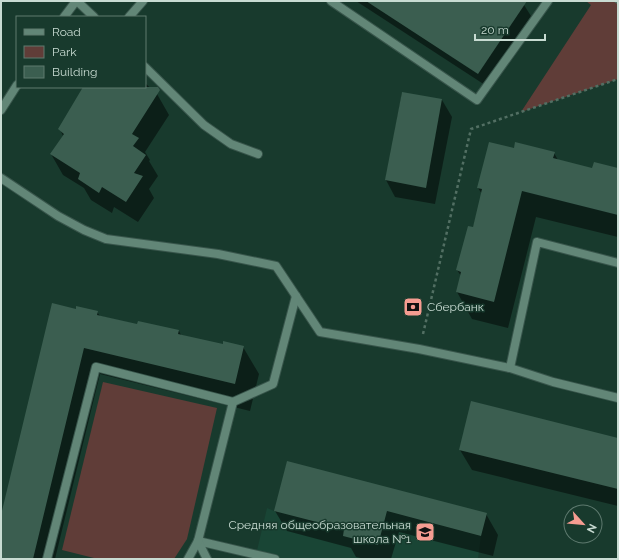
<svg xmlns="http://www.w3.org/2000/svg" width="619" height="560" viewBox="0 0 619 560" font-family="Raleway,sans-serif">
<rect width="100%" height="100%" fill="#183a2d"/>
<!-- built -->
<path fill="#194535" d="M267,508l7,3 70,18 -1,7 35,9 9,-34 94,25 -3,23h-223z"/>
<!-- green -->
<g fill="#603d38">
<path d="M586,1h32v78l-97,33 70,-107z"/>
<path d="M103,382l114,26 -30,131 -13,20h-76l-36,-9z"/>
</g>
<!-- shadow -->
<g fill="#0007">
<path d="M356,1h163l5,4 7,11 -46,69z"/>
<path d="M145,83l12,11 12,21 -24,37 5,8 -1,1 9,15 -9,13 5,9 -16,24 -24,-15 -2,6 -21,-13 -7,-12 -21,-13 -12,-21 12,-18 -3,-7 24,-42h61z"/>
<path d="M402,93l40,7 10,17 -17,87 -40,-7 -9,-17z"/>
<path d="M514,149l40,4 4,7 35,9h25v68l-82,-20 -28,111 -36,-9 -15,-27 4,-16 -4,-6 16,-42 9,-34 -4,-6z"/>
<path d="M76,310l21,2 3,4 38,9 41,6 2,4 42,11 20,1 16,27 -9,37 -150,-37 -45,185h-54v-40z"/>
<path d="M618,439v67l-146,-36 -12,-20z"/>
<path d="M287,463l199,51 12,21 -5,21 -94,-24 -8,27h-26l-9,-2 -5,-9 -64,-17 -12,-20z"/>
</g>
<!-- building -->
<g fill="#3b5e50">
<path d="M366,1h161l-49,73z"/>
<path d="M83,87h75l2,3 -28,44 7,4 -6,8 13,9 -12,18 9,3 -17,26 -24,-15 -3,6 -21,-14 2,-6 -30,-19 14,-20 -6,-5z"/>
<path d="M402,92l40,7 -16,89 -41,-8z"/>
<path d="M489,142l25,6 1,-6 40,10 -2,6 39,10 2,-6 24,6v47l-96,-24 -28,111 -38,-10 5,-20 -5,-2 12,-44 5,1 9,-38 -5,-1z"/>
<path d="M52,303l24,6v-3l22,5 -1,4 40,9 1,-3 41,9 -1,4 45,10v-3l21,5 -9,38 -151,-36 -51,211h-32v-44z"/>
<path d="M471,401l147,37v51l-159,-39z"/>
<path d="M287,461l200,52 -6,23 -94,-25 -9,34 -35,-9 1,-7 -70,-18z"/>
</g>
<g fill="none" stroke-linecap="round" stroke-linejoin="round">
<defs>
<g id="service">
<path d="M77,1l17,16"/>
<path d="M331,1l146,99 71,-99"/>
<path d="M129,17l14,-16"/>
<path d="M145,67l59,58 27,19 27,10"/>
<path d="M1,178l57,38 26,14 22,9 112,15 58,12 44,66 99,17 91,19 43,14 65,16"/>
<path d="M510,368l27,-126 81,21"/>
<path d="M198,541l77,18"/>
<path d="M198,541l9,18"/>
<path d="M47,559l49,-192 137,35"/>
<path d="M188,559l10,-18 35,-139 40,-18 23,-88"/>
</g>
<g id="tertiary">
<path d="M64,17l12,-16"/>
<path d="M1,110l16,-25"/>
</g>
</defs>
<!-- service casing -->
<use href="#service" stroke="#38554b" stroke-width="10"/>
<!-- tertiary casing -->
<use href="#tertiary" stroke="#38554b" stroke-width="10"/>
<!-- path -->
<g stroke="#526f63" stroke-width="2.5" stroke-dasharray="3 3" stroke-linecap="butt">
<path d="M615,1l3,2"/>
<path d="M423,334l48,-205 147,-50"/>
</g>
<!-- service -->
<use href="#service" stroke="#628677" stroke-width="8"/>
<!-- tertiary -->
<use href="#tertiary" stroke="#628677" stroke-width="8"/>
</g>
<!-- icons -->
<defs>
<symbol id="bank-square" viewBox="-11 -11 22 22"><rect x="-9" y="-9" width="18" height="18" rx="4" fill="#f59c91" stroke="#183a2d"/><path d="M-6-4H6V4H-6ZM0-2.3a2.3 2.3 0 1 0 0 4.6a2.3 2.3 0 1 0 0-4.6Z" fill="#111"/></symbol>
<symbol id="school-square" viewBox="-11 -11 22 22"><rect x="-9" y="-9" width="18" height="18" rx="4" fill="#f59c91" stroke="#183a2d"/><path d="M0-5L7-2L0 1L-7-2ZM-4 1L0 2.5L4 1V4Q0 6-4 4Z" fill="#111"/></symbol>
</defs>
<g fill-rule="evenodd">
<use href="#bank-square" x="402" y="296" width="22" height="22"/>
<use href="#school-square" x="414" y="521" width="22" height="22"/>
</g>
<g text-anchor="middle" stroke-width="3" stroke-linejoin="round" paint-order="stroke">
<!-- poi labels -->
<g font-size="12" fill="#c8dbd2" stroke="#183a2d" text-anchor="start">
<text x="427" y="311">Сбербанк</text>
<text x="411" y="529" text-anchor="end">Средняя общеобразовательная<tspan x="411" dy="14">школа №1</tspan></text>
</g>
</g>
<!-- border -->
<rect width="619" height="560" fill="none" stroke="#c8dbd2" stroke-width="4"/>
<!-- legend -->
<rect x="16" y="16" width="130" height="72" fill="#183a2d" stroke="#5e7a6f"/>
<rect x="24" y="29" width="20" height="6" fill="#628677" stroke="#5e7a6f"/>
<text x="52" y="36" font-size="12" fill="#c8dbd2">Road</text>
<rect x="24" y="46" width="20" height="12" fill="#603d38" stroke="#5e7a6f"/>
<text x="52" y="56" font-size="12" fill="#c8dbd2">Park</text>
<rect x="24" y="66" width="20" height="12" fill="#3b5e50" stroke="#5e7a6f"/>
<text x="52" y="76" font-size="12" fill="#c8dbd2">Building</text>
<!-- north arrow -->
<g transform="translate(583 524) rotate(117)"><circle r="19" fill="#183a2d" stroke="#5e7a6f"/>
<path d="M0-3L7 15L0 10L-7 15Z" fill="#f59c91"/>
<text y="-6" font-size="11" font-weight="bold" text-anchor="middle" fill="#c8dbd2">N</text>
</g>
<!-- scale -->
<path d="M475 34v6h70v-6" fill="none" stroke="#c8dbd2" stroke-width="2"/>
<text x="481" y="34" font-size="12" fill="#c8dbd2" stroke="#183a2d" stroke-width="3" paint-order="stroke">20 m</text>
</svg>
